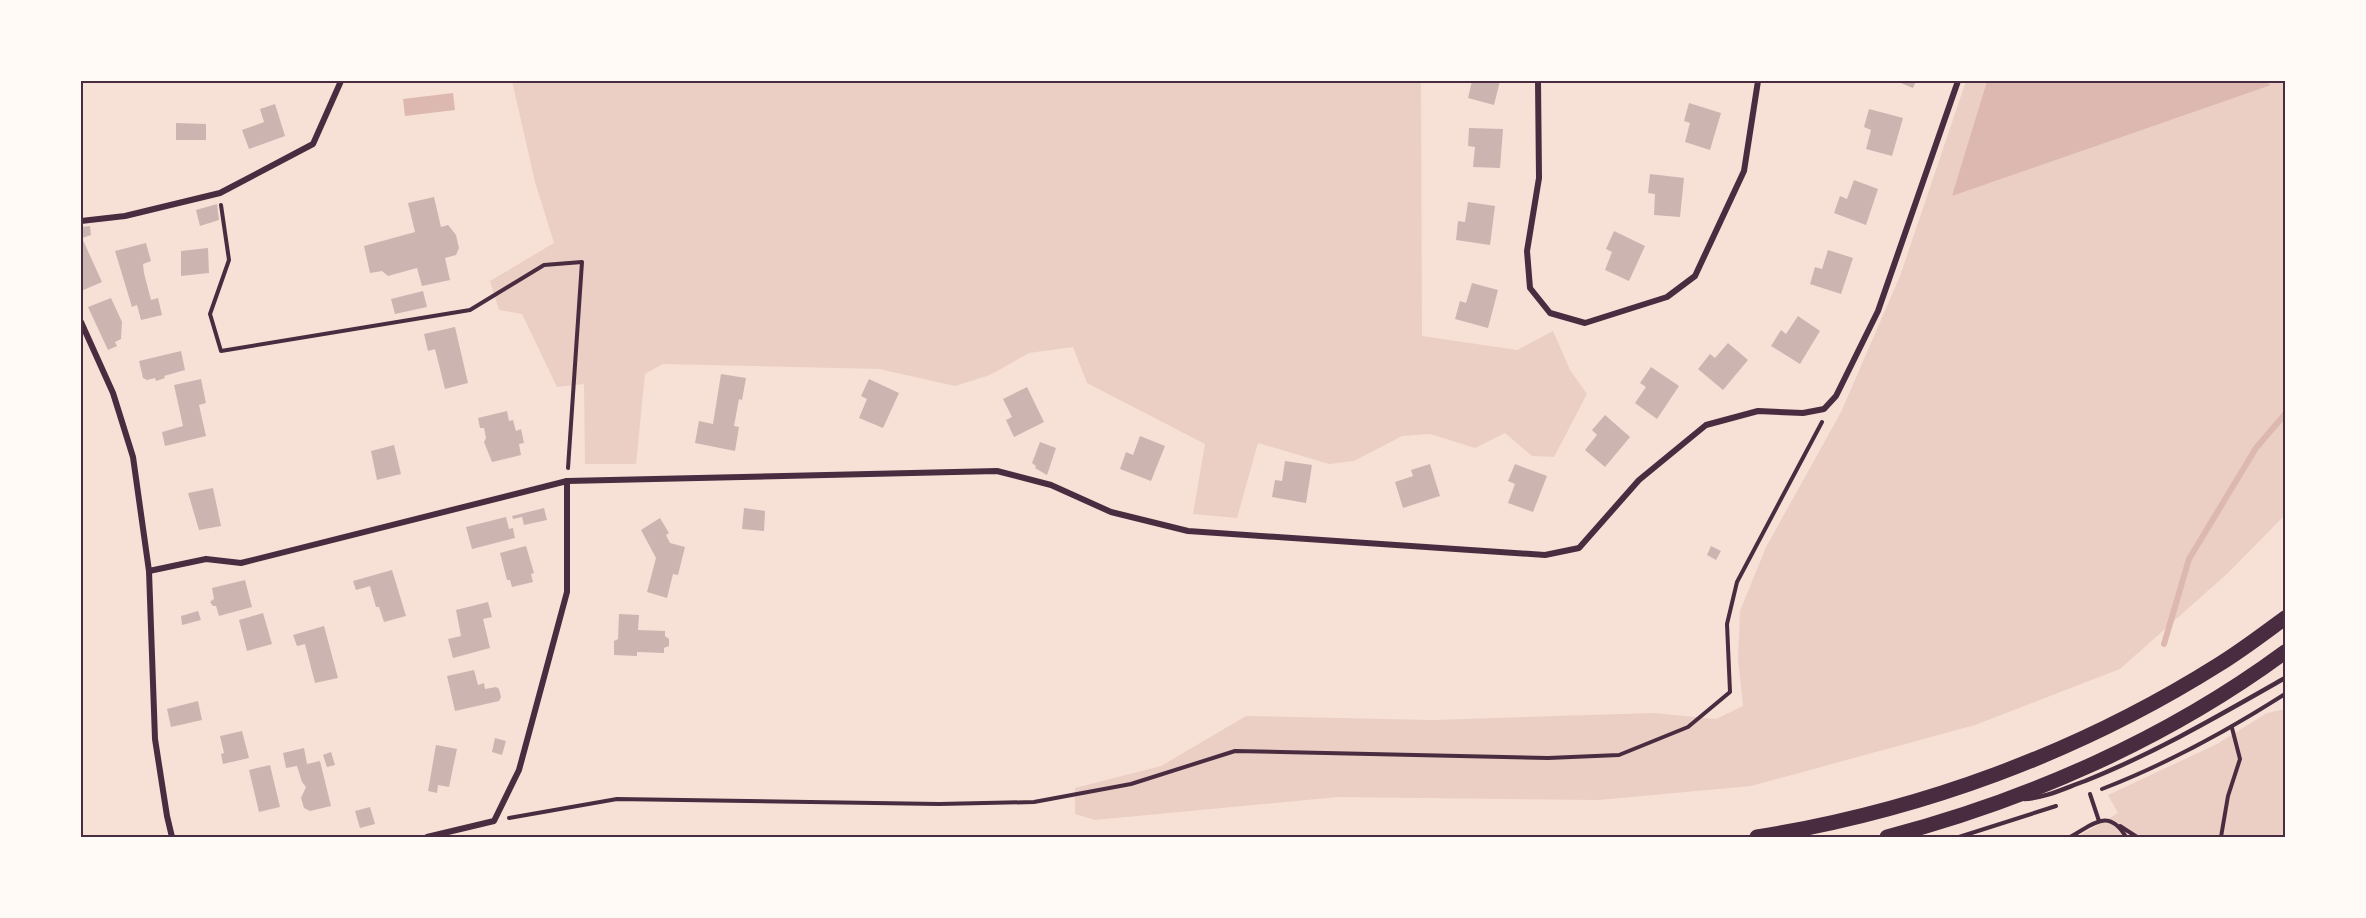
<svg xmlns="http://www.w3.org/2000/svg" width="2366" height="918" viewBox="0 0 2366 918" font-family="'IBM Plex Sans',sans-serif">
<rect width="100%" height="100%" fill="#f7e1d7"/>
<!-- green -->
<g fill="#ebcfc5">
<path d="M512,81h909l1,255 95,14 36,-19 17,39 17,24 -33,63 -22,-1 -27,-23 -30,15 -45,-14 -28,2 -48,25 -25,3 -71,-21 -21,75 -44,-4 12,-70 -118,-61 -14,-36 -44,6 -39,22 -35,11 -76,-17 -216,-5 -18,10 -9,90h-51l-1,-80 -27,3 -35,-73 -23,-4 -9,-29 64,-38 -19,-61z"/>
<path d="M1966,81h21l-34,114 317,-110 -6,-4h21v434l-56,57 -109,97 -145,56 -224,61 -152,14 -261,-3 -243,23 -20,-6v-26l86,-22 85,-50 187,4 220,-7 63,6 27,-13 -5,-47 2,-48 26,-64 75,-135 59,-136z"/>
<path d="M2285,709v128h-208l41,-24 -10,-18 109,-51 50,-31z"/>
</g>
<!-- water -->
<g fill="#dcb8b0">
<path d="M1987,81h277l7,4 -319,111z"/>
<path d="M453,93l2,17 -50,6 -2,-17z"/>
</g>
<g fill="none" stroke-linecap="round" stroke-linejoin="round">
<!-- stream -->
<path stroke="#dcb8b0" stroke-width="6" d="M2164,644l25,-85 67,-111 29,-34"/>
</g>
<!-- building -->
<g fill="#ccb4b1">
<path d="M1472,81h28l-6,24 -26,-7z"/>
<path d="M1896,81h20l-3,7z"/>
<path d="M1689,103l32,10 -11,37 -25,-8 5,-19 -6,-2z"/>
<path d="M275,104l10,32 -36,13 -7,-19 22,-8 -4,-13z"/>
<path d="M1869,109l34,9 -11,38 -26,-7 5,-19 -7,-3z"/>
<path d="M176,123l30,1v16h-30z"/>
<path d="M1469,128l34,1 -3,39 -27,-1 2,-20 -7,-1z"/>
<path d="M1650,174l34,4 -4,39 -26,-2 1,-21 -7,-1z"/>
<path d="M1854,180l24,9 -12,36 -32,-12 6,-17 7,3z"/>
<path d="M434,197l7,30 7,-2 8,10 3,13 -3,7 -11,3 5,22 -28,6 -5,-18 -29,8 -6,-5 -12,2 -6,-27 51,-14 -7,-29z"/>
<path d="M1468,202l27,4 -5,39 -34,-5 2,-19 7,1z"/>
<path d="M217,204l2,16 -19,6 -4,-16z"/>
<path d="M90,226l1,9 -9,3 20,44 -21,9v-64z"/>
<path d="M1614,231l31,15 -16,35 -24,-11 7,-18 -6,-3z"/>
<path d="M146,243l5,18 -8,3 1,9 7,27 7,-2 4,17 -21,5 -4,-15 -5,2 -17,-56z"/>
<path d="M208,248l1,25 -28,3v-25z"/>
<path d="M1828,250l25,8 -12,36 -31,-10 5,-17 7,2z"/>
<path d="M1472,283l26,7 -10,38 -33,-9 5,-18 6,2z"/>
<path d="M423,291l4,16 -32,7 -4,-15z"/>
<path d="M111,298l11,24 -1,17 -6,3 2,4 -9,4 -20,-43z"/>
<path d="M1798,316l22,15 -20,33 -29,-18 10,-16 5,4z"/>
<path d="M455,327l13,56 -23,6 -10,-40 -7,2 -4,-17z"/>
<path d="M1728,343l20,17 -25,30 -25,-21 12,-15 5,4z"/>
<path d="M181,351l4,19 -21,6 1,2 -9,3 -1,-3 -8,2 -4,-2 -4,-17z"/>
<path d="M1651,367l28,19 -22,33 -22,-16 11,-16 -6,-4z"/>
<path d="M721,374l25,4 -4,22 -3,-1 -5,27 5,1 -4,24 -40,-8 4,-22 14,3z"/>
<path d="M201,379l5,24 -7,2 7,31 -41,10 -3,-14 21,-6 -9,-41z"/>
<path d="M869,379l30,14 -16,35 -24,-10 8,-19 -6,-3z"/>
<path d="M1027,387l17,35 -30,15 -8,-17 6,-3 -9,-18z"/>
<path d="M507,411l2,10 4,-1 3,11 5,-2 3,14 -5,1 2,11 -29,7 -8,-20 2,-4 -2,-10h-4l-2,-10z"/>
<path d="M1605,415l25,22 -25,30 -20,-17 12,-15 -5,-5z"/>
<path d="M1140,436l25,10 -14,35 -31,-12 6,-17 7,3z"/>
<path d="M1040,442l16,6 -9,27 -12,-7 1,-2 -4,-3z"/>
<path d="M394,445l7,29 -24,6 -6,-29z"/>
<path d="M1285,461l27,4 -6,38 -34,-6 3,-17 7,1z"/>
<path d="M1430,464l10,32 -37,12 -8,-26 18,-6 -2,-6z"/>
<path d="M1515,464l32,12 -14,36 -25,-9 7,-19 -7,-3z"/>
<path d="M213,488l8,38 -22,4 -11,-37z"/>
<path d="M544,508l3,12 -23,5 -2,-8 -9,2 -1,-3z"/>
<path d="M744,508l21,3 -1,20 -22,-2z"/>
<path d="M506,517l3,12 4,-1 2,10 -43,11 -6,-22z"/>
<path d="M660,518l9,15 -3,2 4,8 15,4 -7,28 -5,-1 -6,24 -20,-6 9,-34 -15,-28z"/>
<path d="M526,546l8,27 -3,1 2,8 -21,5 -2,-7h-3l-7,-27z"/>
<path d="M1711,546l10,5 -5,9 -9,-5z"/>
<path d="M392,570l14,46 -22,6 -5,-15h-3l-6,-21 -14,4 -3,-9z"/>
<path d="M245,580l7,27 -33,9 -3,-10h-3l-3,-4 4,-3 -2,-11z"/>
<path d="M488,602l4,15 -9,2 7,29 -37,10 -5,-19 13,-3 -5,-26z"/>
<path d="M198,611l3,9 -19,5 -1,-9z"/>
<path d="M263,613l9,31 -25,7 -8,-31z"/>
<path d="M619,614l20,1 -1,15 27,1v5l4,3v7l-5,2v5l-27,-1v4l-23,-1v-14l4,-2z"/>
<path d="M324,626l14,52 -23,5 -10,-39 -8,2 -4,-11z"/>
<path d="M474,670l4,15 6,-2 1,6 11,-2 3,2 2,8 -2,4 -44,10 -8,-35z"/>
<path d="M198,701l4,19 -31,7 -4,-18z"/>
<path d="M242,731l7,27 -26,6 -2,-10 3,-1 -4,-17z"/>
<path d="M495,738l11,3 -4,14 -10,-3z"/>
<path d="M436,745l21,4 -8,38 -11,-2 -1,8 -9,-2z"/>
<path d="M304,748l3,16 13,-3 11,45 -21,5 -6,-3 -3,-10 5,-11 -4,-5 -5,-16 -11,2 -3,-15z"/>
<path d="M331,752l4,13 -8,2 -4,-12z"/>
<path d="M270,765l10,42 -21,5 -10,-42z"/>
<path d="M370,807l5,17 -15,4 -5,-17z"/>
</g>
<g fill="none" stroke-linecap="round" stroke-linejoin="round">
<!-- path -->
<g stroke="#4a2c40" stroke-width="4">
<path d="M221,205l8,55 -19,54 11,37 249,-41 74,-45 38,-3 -14,206"/>
<path d="M2102,789c65,-25 125,-58 183,-95"/>
<path d="M2090,794l9,27"/>
<path d="M509,818l108,-19 322,5 95,-2 97,-18 104,-33 313,7 71,-3 69,-28 42,-35 -3,-68 10,-42 85,-160"/>
<path d="M2120,826l17,11"/>
<path d="M1959,837l97,-31"/>
<path d="M2070,837c23,-12 38,-30 56,0"/>
<path d="M2221,837l7,-41 12,-37 -8,-31"/>
</g>
<!-- service -->
<path stroke="#4a2c40" stroke-width="4.5" d="M2024,799c22,-1 41,-11 61,-18 70,-28 135,-66 200,-103"/>
<!-- minor -->
<g stroke="#4a2c40" stroke-width="6">
<path d="M1538,81l1,97 -12,73 3,37 20,25 35,10 82,-26 28,-21 49,-105 14,-90"/>
<path d="M81,221l44,-5 95,-23 93,-49 28,-63"/>
<path d="M81,322l32,71 20,64 16,114 6,168 12,77 5,21"/>
<path d="M149,571l57,-12 35,4 326,-82 430,-10 54,14 60,27 77,19 357,24 34,-7 60,-68 67,-55 52,-14 45,2 21,-4 12,-13 42,-85 80,-230"/>
<path d="M427,837l67,-16 25,-51 48,-178v-111"/>
</g>
<!-- primary -->
<g stroke="#4a2c40" stroke-width="15">
<path d="M1757,837c163,-26 321,-84 461,-172 23,-14 45,-31 67,-47"/>
<path d="M1887,837c141,-37 280,-98 398,-185"/>
</g>
</g>
<!-- border -->
<rect width="2366" height="918" fill="none" stroke="#fffaf5" stroke-width="165"/>
<rect x="82" y="82" width="2202" height="754" fill="none" stroke="#4a2c40" stroke-width="2"/>
</svg>
